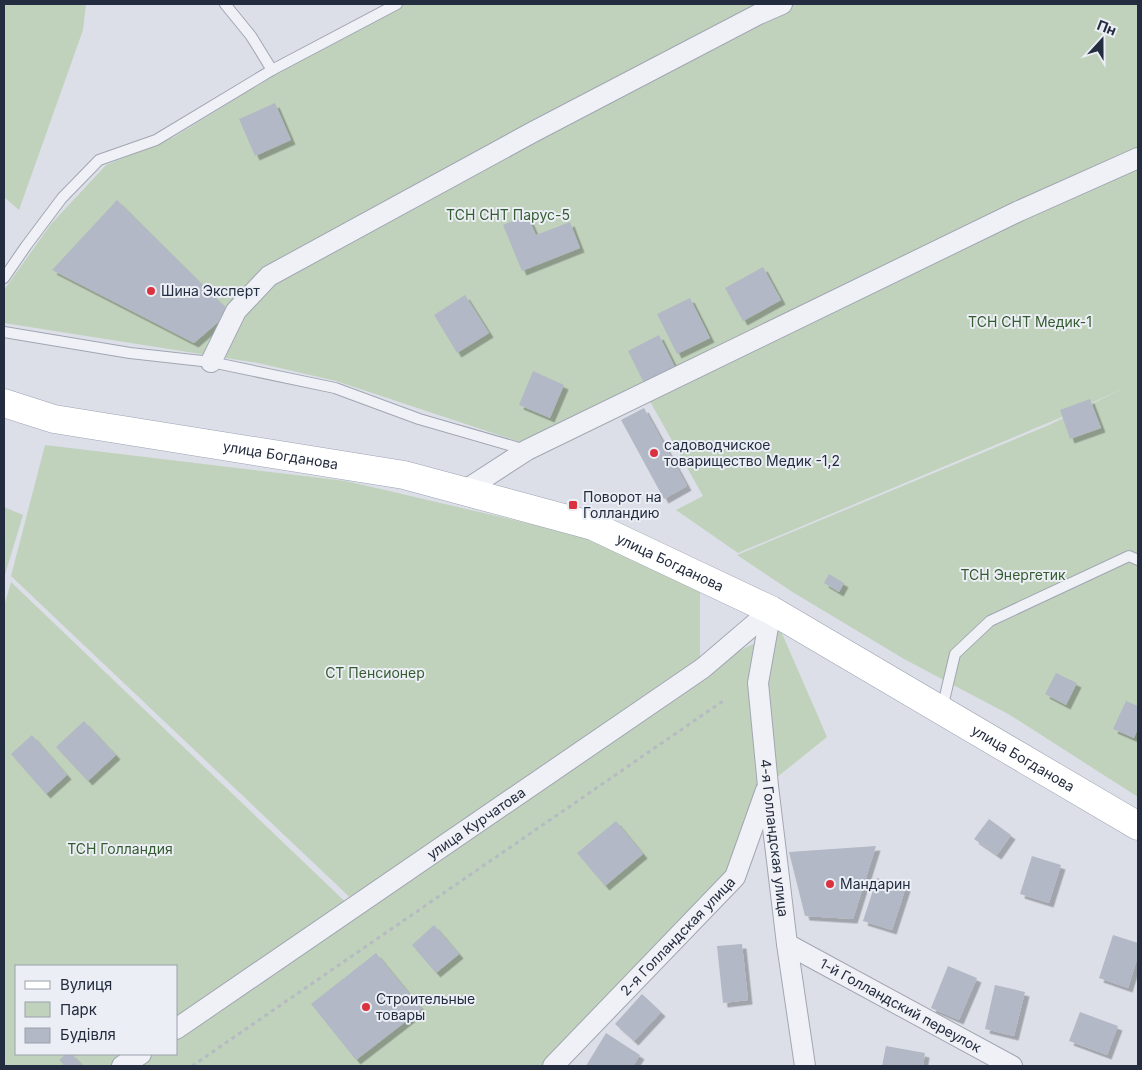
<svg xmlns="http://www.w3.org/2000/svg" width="1142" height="1070" viewBox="0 0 1142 1070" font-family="Inter,sans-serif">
<defs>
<filter id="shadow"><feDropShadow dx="4.5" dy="4.5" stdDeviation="0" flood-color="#0004"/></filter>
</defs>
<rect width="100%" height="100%" fill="#dcdfe8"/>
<!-- green -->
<g fill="#c0d2bc" fill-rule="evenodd">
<path d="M4,4h82l-3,26 -64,180 -15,-13z"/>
<path d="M405,4h733v151l-615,288 -187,-62 -78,-18 -254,-40v-33l47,-66 55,-59 68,-28 104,-64z"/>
<path d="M1138,162v635l-128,-82 -106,-56 -110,-66 -57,-38 312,-130 79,-39 -66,31 -324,136 -62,-43 27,-14 -56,-100z"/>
<path d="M45,445l301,36 254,59 100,49v78l-341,239 -348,-330z"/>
<path d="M4,507l19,8 -19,63z"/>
<path d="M11,582l345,330 347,-244 78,-37 46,106 -61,49 -32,89 -183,191h-547v-460zM16,966h160v88h-160z"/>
</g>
<!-- building -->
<g fill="#b2b8c5" filter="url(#shadow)">
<path d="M275,103l16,37 -36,16 -16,-37z"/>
<path d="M117,200l113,112 -36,31 -142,-73z"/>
<path d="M527,215l9,20 34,-13 10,26 -58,23 -19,-46z"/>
<path d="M763,267l18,33 -38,21 -18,-33z"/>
<path d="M465,295l24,38 -32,20 -23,-38z"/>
<path d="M690,298l20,40 -33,16 -20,-40z"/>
<path d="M659,335l16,32 -31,16 -16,-32z"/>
<path d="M533,371l31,14 -14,33 -31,-13z"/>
<path d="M1090,399l11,29 -31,11 -10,-29z"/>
<path d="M644,408l43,78 -23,13 -43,-79z"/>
<path d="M829,574l15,9 -5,9 -15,-9z"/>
<path d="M1056,673l21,10 -11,22 -21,-11z"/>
<path d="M1126,701l12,5v22l-4,10 -21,-9z"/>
<path d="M84,721l32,34 -28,26 -32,-34z"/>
<path d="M32,735l35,40 -21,19 -35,-40z"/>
<path d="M989,819l22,16 -14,20 -23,-16z"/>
<path d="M616,821l27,33 -38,32 -28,-33z"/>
<path d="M876,846l-23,73 -48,-3 -16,-64z"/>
<path d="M1032,856l29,9 -12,38 -29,-9z"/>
<path d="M877,878l29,9 -14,43 -29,-9z"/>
<path d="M434,925l25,29 -23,19 -24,-28z"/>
<path d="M1113,935l25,8v13l-10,32 -29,-10z"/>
<path d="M742,944l6,56 -25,3 -6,-57z"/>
<path d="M376,953l46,56 -66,51 -45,-56z"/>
<path d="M948,966l29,12 -18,42 -28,-12z"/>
<path d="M995,985l30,7 -11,44 -29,-7z"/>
<path d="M642,994l19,18 -27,29 -19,-17z"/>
<path d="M1080,1012l38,14 -11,29 -38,-14z"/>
<path d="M606,1033l34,22 -7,11h-47z"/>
<path d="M886,1046l39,7 -2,13h-41z"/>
<path d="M66,1054h6l11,12h-18l-6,-6z"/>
</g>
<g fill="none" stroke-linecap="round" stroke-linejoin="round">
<defs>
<g id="lane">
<path d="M225,4l26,32 21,34"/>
<path d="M4,278l22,-32 36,-48 37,-38 57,-20 116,-70 125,-66"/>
<path d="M4,332l126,21 81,9 124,26 84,31 107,31"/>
<path d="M942,709l13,-55 35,-33 139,-65 9,4"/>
</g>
<g id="street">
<path d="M211,362l25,-51 33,-35 264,-144 226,-118 23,-10"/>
<path d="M464,491l63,-41 492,-239 119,-53"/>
<path id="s1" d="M771,610l-13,73 10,103 19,158 18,122"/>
<path id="s2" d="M787,944l225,122"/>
<path id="s3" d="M176,1029l527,-361 68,-58"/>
<path d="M122,1066l19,-12"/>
<path id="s4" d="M553,1066l182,-189 31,-87"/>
</g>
<g id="primary">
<path id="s5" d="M4,403l50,16 350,56 189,51 178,84 367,216"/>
</g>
</defs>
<!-- lane casing -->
<use href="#lane" stroke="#a1a6b2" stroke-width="12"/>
<!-- street casing -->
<use href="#street" stroke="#a1a6b2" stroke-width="22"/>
<!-- primary casing -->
<use href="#primary" stroke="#9aa2b4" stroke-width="29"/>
<!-- path -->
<path stroke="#b6bac3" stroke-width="3" stroke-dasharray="4 4" stroke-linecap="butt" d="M192,1066l531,-365"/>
<!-- lane -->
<use href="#lane" stroke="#eff1f6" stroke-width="10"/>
<!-- street -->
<use href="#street" stroke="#eff1f6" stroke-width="20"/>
<!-- primary -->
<use href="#primary" stroke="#fff" stroke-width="28"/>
</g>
<!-- markers -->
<g fill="#db3240" stroke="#ebeef5" stroke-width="2">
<circle cx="151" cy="291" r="5"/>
<circle cx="654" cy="453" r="5"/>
<rect x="568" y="500" width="10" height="10" rx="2.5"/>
<circle cx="830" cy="884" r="5"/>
<circle cx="366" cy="1007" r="5"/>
</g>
<g text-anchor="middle" stroke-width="4" stroke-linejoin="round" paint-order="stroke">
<!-- park labels -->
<g font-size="14" fill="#355c30" stroke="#ebeef5">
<text x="508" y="220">ТСН СНТ Парус-5</text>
<text x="1030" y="327">ТСН СНТ Медик-1</text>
<text x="1013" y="580">ТСН Энергетик</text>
<text x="375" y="678">СТ Пенсионер</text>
<text x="120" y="854">ТСН Голландия</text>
</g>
<!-- poi labels -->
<g font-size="14" fill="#242c3f" stroke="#ebeef5" text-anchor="start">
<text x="161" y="296">Шина Эксперт</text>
<text x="664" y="450">садоводчиское<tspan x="664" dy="16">товарищество Медик -1,2</tspan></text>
<text x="583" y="502">Поворот на<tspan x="583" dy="16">Голландию</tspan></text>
<text x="840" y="889">Мандарин</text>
<text x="376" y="1004">Строительные<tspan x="376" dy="16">товары</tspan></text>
</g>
<!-- street labels -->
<g font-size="14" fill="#242c3f" stroke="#ebeef5">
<text dy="5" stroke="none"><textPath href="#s5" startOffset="282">улица Богданова</textPath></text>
<text dy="5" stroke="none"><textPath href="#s5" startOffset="688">улица Богданова</textPath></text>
<text dy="5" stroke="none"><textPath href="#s5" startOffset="1092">улица Богданова</textPath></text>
<text dy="5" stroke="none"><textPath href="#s3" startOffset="364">улица Курчатова</textPath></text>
<text dy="5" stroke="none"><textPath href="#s1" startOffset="230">4-я Голландская улица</textPath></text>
<text dy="5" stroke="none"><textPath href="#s4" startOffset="180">2-я Голландская улица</textPath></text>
<text dy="5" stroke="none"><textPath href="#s2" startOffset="129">1-й Голландский переулок</textPath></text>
</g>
</g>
<!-- border -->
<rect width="1142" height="1070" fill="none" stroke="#242c3f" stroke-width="10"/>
<!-- legend -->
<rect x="15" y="965" width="162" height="90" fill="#ebeef5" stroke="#9ba0ac"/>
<rect x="25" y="981" width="25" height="8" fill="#ffffff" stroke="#9ba0ac"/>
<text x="60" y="990" font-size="15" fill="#242c3f">Вулиця</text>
<rect x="25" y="1002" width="25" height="15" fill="#c0d2bc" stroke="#9ba0ac"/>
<text x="60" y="1015" font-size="15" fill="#242c3f">Парк</text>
<rect x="25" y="1028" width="25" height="15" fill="#b2b8c5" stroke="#9ba0ac"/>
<text x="60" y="1040" font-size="15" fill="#242c3f">Будівля</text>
<!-- north arrow -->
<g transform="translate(1102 40) rotate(21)" stroke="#ebeef5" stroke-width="4" paint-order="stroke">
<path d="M0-4L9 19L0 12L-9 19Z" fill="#242c3f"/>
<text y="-8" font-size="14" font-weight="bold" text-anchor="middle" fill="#242c3f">Пн</text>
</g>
</svg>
